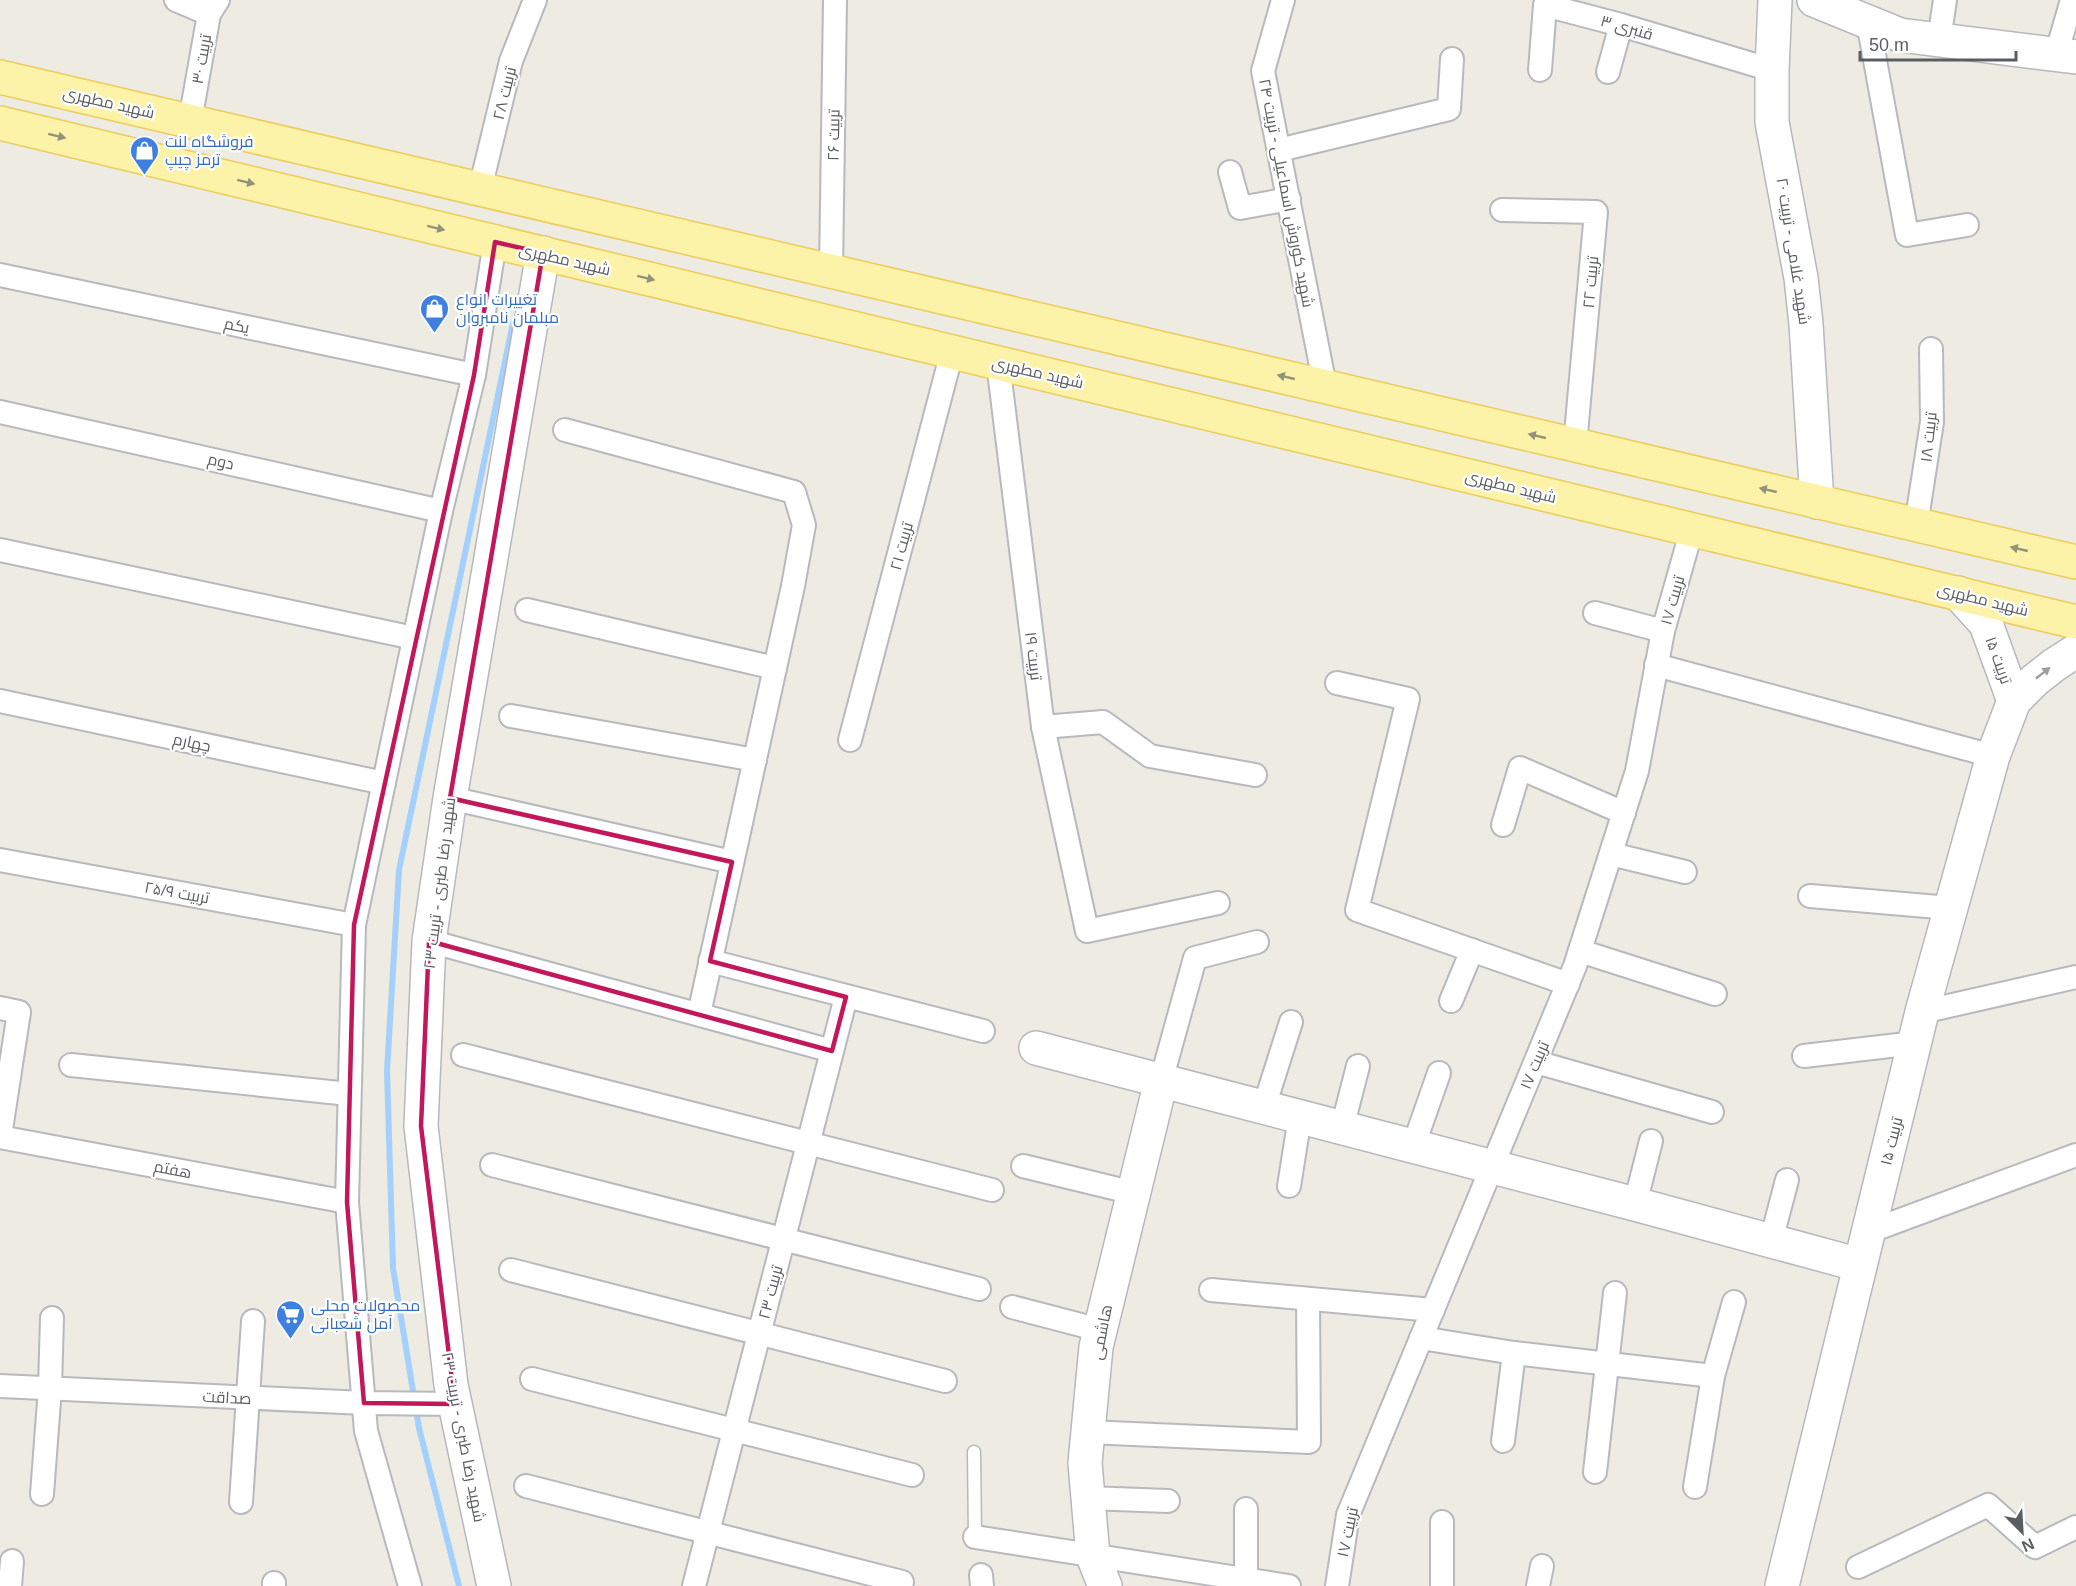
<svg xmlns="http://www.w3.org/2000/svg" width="2076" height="1586" viewBox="0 0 2076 1586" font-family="Arial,Cairo,sans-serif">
<rect width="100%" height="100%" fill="#edebe2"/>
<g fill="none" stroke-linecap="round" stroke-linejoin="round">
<!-- stream -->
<path stroke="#a3d0fc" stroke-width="6" d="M459,1586l-40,-158 -26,-160 -6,-197 12,-201 114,-547"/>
<defs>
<path id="lane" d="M974,1452l1,85"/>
<g id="street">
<path d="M176,0l33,14"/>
<path d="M1283,0l-20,71 62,315"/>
<path d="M1868,22l39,213 60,-10"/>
<path d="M1939,40l6,-40"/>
<path d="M2056,55l16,-55"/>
<path d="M1540,70l5,-65 76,20 151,45"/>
<path d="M1608,72l13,-47"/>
<path d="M190,121l19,-107 9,-14"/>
<path d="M1279,150l170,-41 3,-50"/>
<path d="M1230,172l10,36 49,-9"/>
<path d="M480,189l31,-128 24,-61"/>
<path d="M1502,210l94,2 -21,233"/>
<path d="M831,271l4,-271"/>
<path d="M0,275l474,100"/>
<path d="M998,363l45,364 60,-5 47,34 105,19"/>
<path d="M0,412l441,99"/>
<path d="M565,430l229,62 10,33 -11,61 -94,428"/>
<path d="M1916,525l16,-103 -1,-73"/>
<path d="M0,550l414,88"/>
<path d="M527,610l248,58"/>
<path d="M1595,613l68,18"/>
<path d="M1656,665l337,91"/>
<path d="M1337,683l71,16 -51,211 211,74"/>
<path d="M0,701l384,82"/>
<path d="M511,716l244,44"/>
<path d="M1043,727l44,204 131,-28"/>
<path d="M850,740l102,-388"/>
<path d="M450,798l282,64"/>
<path d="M1503,825l17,-57 104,45"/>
<path d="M1611,854l74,18"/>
<path d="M0,860l354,65"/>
<path d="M1810,896l140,12"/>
<path d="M429,941l403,110"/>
<path d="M1580,951l135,43"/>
<path d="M710,961l273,70"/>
<path d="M1451,1001l21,-51"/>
<path d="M0,1008l19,4 -19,124"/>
<path d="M1922,1012l154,-35"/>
<path d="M463,1055l529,135"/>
<path d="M1804,1056l111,-13"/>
<path d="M1536,1062l176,50"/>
<path d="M71,1065l278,29"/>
<path d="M1161,1081l34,-123 62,-16"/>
<path d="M1264,1107l27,-85"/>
<path d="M1342,1128l16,-62"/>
<path d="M0,1137l347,65"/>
<path d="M1413,1147l26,-74"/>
<path d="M492,1165l487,124"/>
<path d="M1023,1166l111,27"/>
<path d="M1289,1186l11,-69"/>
<path d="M1635,1204l16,-63"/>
<path d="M1868,1232l208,-77"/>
<path d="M1771,1241l16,-61"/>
<path d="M511,1270l434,111"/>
<path d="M1211,1290l222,20"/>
<path d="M1012,1307l88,23"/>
<path d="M1421,1338l93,15 199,23"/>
<path d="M532,1379l380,96"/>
<path d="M0,1386l364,17 91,1"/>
<path d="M1088,1432l221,10 -1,-143"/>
<path d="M1503,1441l11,-88"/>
<path d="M1595,1472l20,-179"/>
<path d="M526,1486l376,96"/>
<path d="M1695,1487l18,-111 21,-74"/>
<path d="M42,1494l8,-106 2,-70"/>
<path d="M1088,1498l80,3"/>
<path d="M241,1502l12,-181"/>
<path d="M975,1537l314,49"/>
<path d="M1858,1567l130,-62 47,42 41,-20"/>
<path d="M981,1575l1,11"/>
<path d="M1246,1579v-70"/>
<path d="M10,1586l2,-25"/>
<path d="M274,1586v-3"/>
<path d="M410,1586l-44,-155 -19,-229 7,-277 87,-414 33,-136 21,-133"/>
<path d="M694,1586l152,-589"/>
<path d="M1337,1586l11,-71 227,-549 62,-195 26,-140 29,-102"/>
<path d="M1442,1586v-64"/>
<path d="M1538,1586l4,-20"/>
</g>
<g id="secondary">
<path d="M1775,0l-3,70v52l29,156 5,46 11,178"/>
<path d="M1814,0l86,35 176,22"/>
<path d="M1958,593l28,31 28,77"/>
<path d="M1036,1048l599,156 225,61"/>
<path d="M494,1586l-43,-201 -30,-259 8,-185 21,-143 93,-545"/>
<path d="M1105,1586l-12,-30 -8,-93 11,-116 65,-266"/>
<path d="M1782,1586l140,-574 71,-256 21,-55 21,-21 19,-15 22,-14"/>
</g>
<g id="primary">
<path d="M0,77l2076,485"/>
<path d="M0,123l2076,499"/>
</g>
</defs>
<!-- lane casing -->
<use href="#lane" stroke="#b7b9be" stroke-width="15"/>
<!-- street casing -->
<use href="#street" stroke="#b7b9be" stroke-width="26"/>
<!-- secondary casing -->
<use href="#secondary" stroke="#b6b8be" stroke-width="36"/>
<!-- primary casing -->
<use href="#primary" stroke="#eccc5b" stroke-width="36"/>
<!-- lane -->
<use href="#lane" stroke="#fff" stroke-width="12"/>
<!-- street -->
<use href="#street" stroke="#fff" stroke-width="22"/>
<!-- secondary -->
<use href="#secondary" stroke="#fff" stroke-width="33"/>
<!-- primary -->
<use href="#primary" stroke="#fcf3a8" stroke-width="33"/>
</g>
<!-- one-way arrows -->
<defs><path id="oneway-solid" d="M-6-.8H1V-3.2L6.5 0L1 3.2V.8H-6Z" transform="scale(1.5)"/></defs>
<g fill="#93927a">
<use href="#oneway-solid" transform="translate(57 136) rotate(14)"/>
<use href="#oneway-solid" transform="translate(246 182) rotate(14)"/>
<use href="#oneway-solid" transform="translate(436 228) rotate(14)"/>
<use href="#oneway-solid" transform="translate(646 278) rotate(14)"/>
<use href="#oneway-solid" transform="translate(1286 377) rotate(-167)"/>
<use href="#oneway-solid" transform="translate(1537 436) rotate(-167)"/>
<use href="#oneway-solid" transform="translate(1768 490) rotate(-167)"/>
<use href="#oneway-solid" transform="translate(2019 549) rotate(-167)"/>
</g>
<use fill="#9c9ea1" href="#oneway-solid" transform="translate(2043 673) rotate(-38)"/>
<!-- marked area -->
<path fill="none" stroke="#c2185b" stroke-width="4.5" stroke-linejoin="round" d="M495,242l48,11 -93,545 282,64 -22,99 136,36 -14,54 -403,-110 -8,185 34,278 -91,-1 -17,-201 7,-277 120,-550z"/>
<!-- icons -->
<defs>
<symbol id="shop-pin" viewBox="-11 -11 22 30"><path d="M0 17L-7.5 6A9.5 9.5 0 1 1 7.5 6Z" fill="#3f7fe0" stroke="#fff"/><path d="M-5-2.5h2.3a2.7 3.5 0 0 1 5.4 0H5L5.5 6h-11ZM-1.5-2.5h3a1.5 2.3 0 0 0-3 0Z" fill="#fff"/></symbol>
<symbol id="supermarket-pin" viewBox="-11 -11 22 30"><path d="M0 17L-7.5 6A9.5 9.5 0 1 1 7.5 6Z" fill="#3f7fe0" stroke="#fff"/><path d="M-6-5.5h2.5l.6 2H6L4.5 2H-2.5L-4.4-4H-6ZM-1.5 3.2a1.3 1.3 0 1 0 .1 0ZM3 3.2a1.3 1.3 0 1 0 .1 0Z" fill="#fff"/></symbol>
</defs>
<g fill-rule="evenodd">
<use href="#shop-pin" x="128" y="134" width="33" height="45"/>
<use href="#shop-pin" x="418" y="292" width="33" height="45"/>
<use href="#supermarket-pin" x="274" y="1298" width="33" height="45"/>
</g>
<g text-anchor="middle" stroke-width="4.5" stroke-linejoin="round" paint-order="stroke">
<!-- street labels -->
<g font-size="16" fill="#5a5e62" stroke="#fff">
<text transform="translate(1627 27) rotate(16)" y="6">قنبری ۳</text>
<text transform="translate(201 59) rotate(-80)" y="6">تربیت ۳۰</text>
<text transform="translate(504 93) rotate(-76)" y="6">تربیت ۲۸</text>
<text transform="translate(109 102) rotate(13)" y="6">شهید مطهری</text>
<text transform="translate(833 135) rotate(-89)" y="6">تربیت ۲۶</text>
<text transform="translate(1287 193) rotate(79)" y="6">شهید کوروش اسماعیلی - تربیت ۲۴</text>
<text transform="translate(1794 251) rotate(81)" y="6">شهید غلامی - تربیت ۲۰</text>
<text transform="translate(565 259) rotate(13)" y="6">شهید مطهری</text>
<text transform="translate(1590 282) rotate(-85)" y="6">تربیت ۲۲</text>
<text transform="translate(237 325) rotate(12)" y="6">یکم</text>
<text transform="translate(1038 372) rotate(13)" y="6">شهید مطهری</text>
<text transform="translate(1928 437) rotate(-84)" y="6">تربیت ۱۸</text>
<text transform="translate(221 461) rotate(13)" y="6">دوم</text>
<text transform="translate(1511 486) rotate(14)" y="6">شهید مطهری</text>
<text transform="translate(901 546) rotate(-75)" y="6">تربیت ۲۱</text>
<text transform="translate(1983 599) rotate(14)" y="6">شهید مطهری</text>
<text transform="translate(1672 600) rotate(-74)" y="6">تربیت ۱۷</text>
<text transform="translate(1034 656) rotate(83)" y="6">تربیت ۱۹</text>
<text transform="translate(1999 660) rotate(70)" y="6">تربیت ۱۵</text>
<text transform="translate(192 742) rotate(12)" y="6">چهارم</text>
<text transform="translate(439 883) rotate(-83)" y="6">شهید رضا طبری - تربیت ۲۳</text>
<text transform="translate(177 892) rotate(10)" y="6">تربیت ۲۵/۹</text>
<text transform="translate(1534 1065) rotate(-67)" y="6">تربیت ۱۷</text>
<text transform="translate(1891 1141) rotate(-76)" y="6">تربیت ۱۵</text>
<text transform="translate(173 1169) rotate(11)" y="6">هفتم</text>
<text transform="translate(770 1292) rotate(-75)" y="6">تربیت ۲۳</text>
<text transform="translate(1101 1332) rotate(-79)" y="6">هاشمی</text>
<text transform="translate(227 1397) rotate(3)" y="6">صداقت</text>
<text transform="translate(464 1437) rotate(79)" y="6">شهید رضا طبری - تربیت ۲۳</text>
<text transform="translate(1347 1532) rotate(-78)" y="6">تربیت ۱۷</text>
</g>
<!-- shop labels -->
<g font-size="16" fill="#366cbe" stroke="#fff" text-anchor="start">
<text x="165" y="147">فروشگاه لنت<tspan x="165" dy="18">ترمز چیپ</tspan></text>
<text x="456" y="305">تغییرات انواع<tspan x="456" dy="18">مبلمان نامبروان</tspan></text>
<text x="311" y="1311">محصولات محلی<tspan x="311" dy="18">آمل شعبانی</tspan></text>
</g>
</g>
<!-- north arrow -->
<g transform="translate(2022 1532) rotate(156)" stroke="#ffffff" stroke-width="4.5" paint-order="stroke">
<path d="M0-4.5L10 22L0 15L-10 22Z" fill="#5a5e62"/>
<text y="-9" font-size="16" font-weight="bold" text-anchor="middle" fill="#5a5e62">N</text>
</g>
<!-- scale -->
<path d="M1860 51v9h156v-9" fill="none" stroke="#5a5e62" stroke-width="3"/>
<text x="1869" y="51" font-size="18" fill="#5a5e62" stroke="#ffffff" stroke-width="4.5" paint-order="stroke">50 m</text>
</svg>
